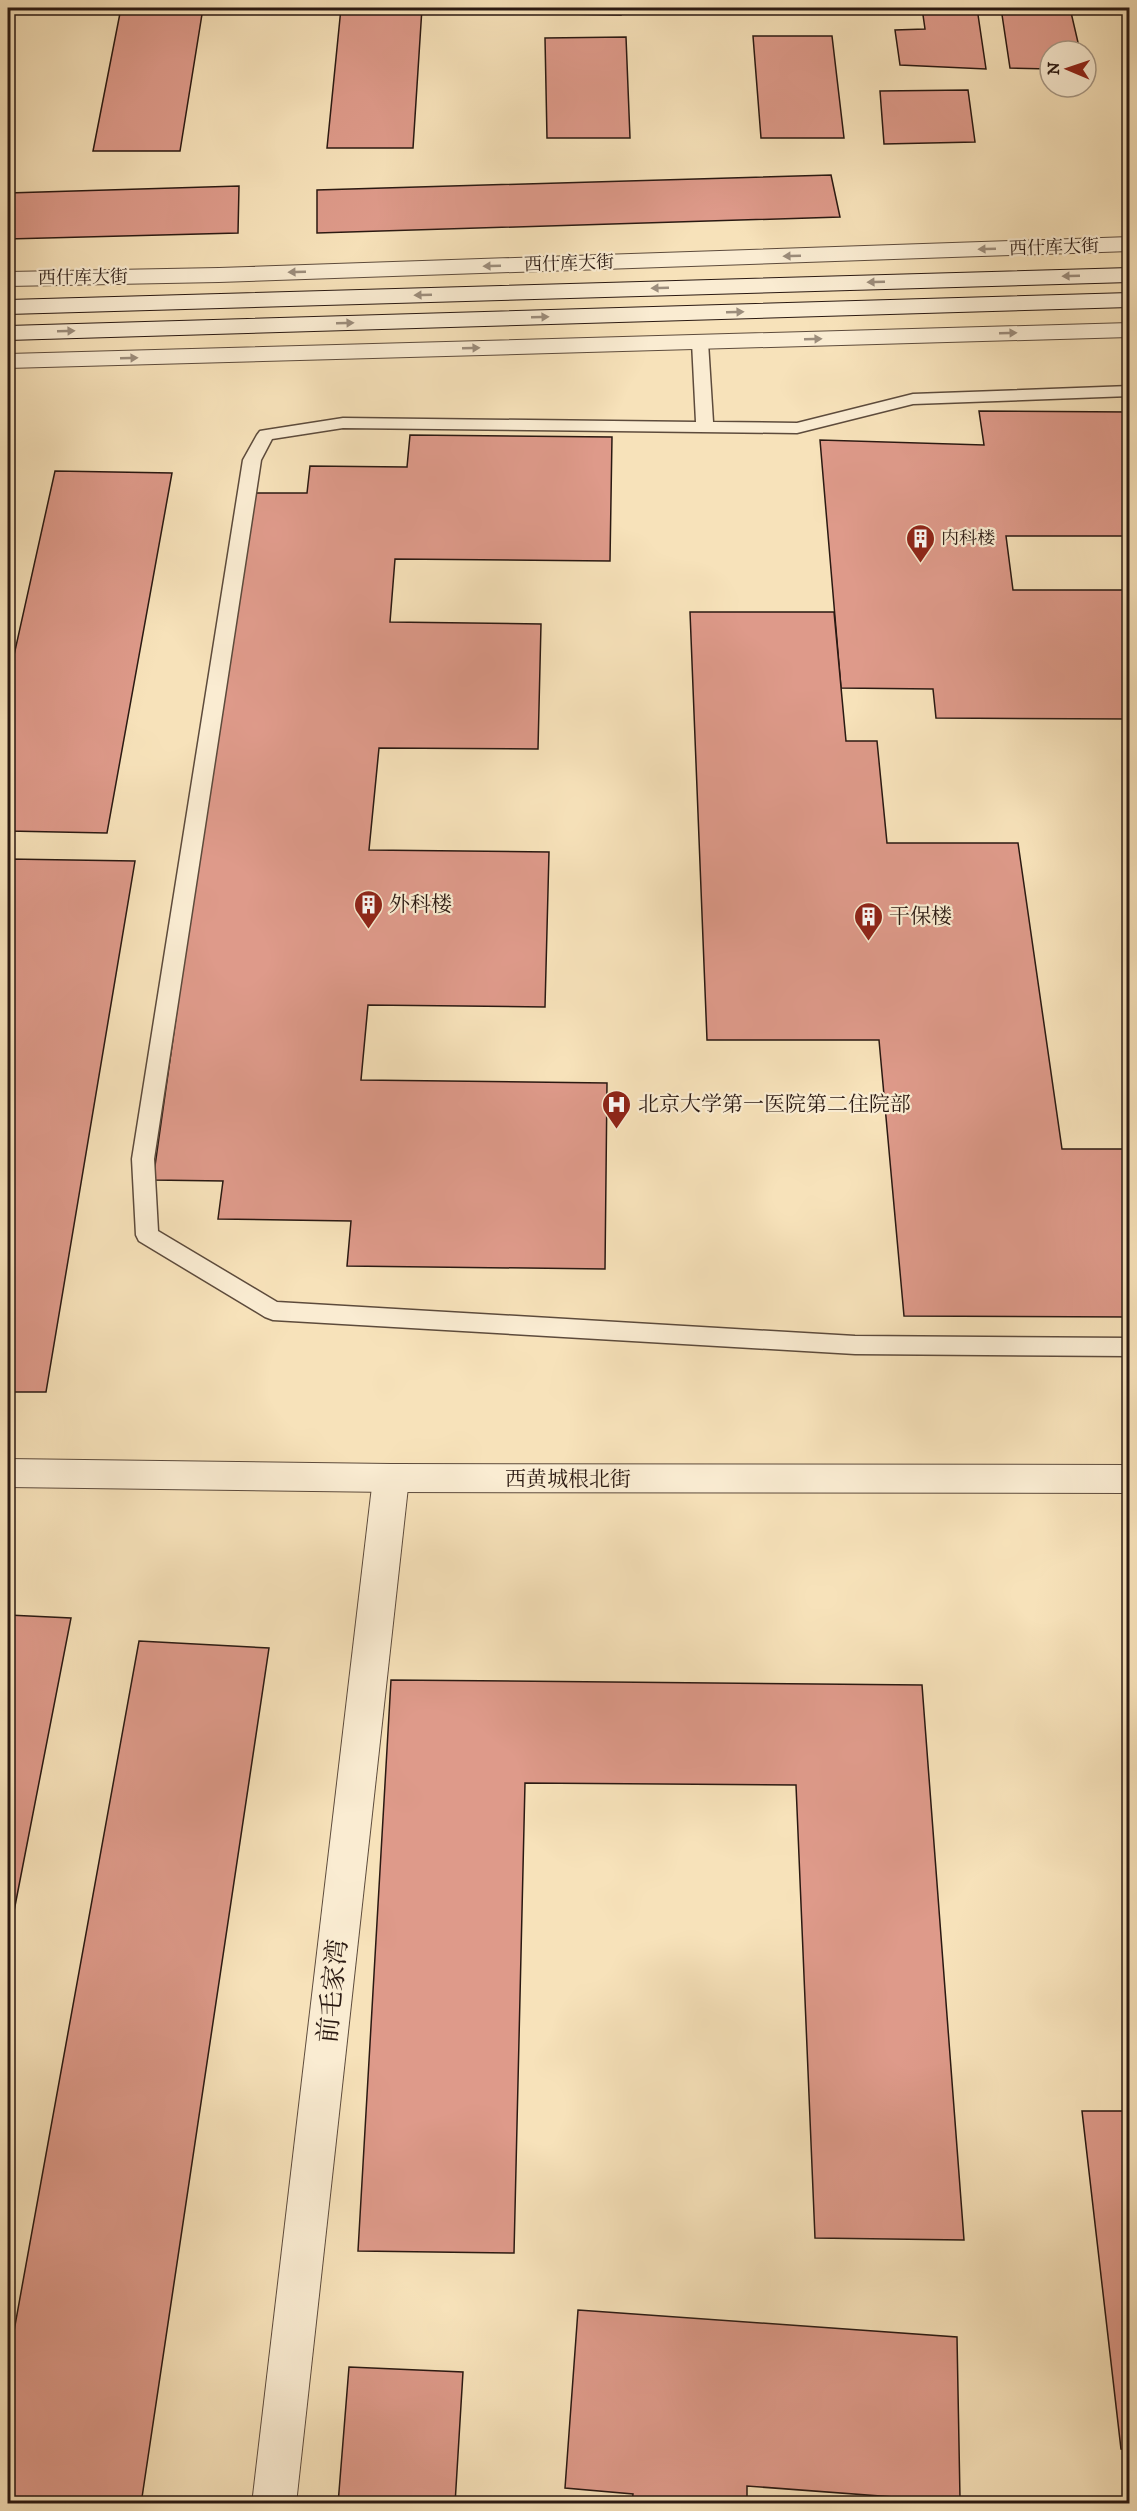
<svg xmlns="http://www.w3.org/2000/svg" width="1137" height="2511" viewBox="0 0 1137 2511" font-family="'IM FELL DW Pica','Noto Serif SC',serif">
<rect width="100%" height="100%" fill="#f7e2ba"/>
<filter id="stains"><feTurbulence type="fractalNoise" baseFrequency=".00333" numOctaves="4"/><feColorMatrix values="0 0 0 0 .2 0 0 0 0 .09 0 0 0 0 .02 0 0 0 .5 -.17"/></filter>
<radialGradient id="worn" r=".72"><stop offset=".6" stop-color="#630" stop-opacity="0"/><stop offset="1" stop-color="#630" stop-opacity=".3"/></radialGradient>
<!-- building -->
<g fill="#de9a8a" stroke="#2a1912" stroke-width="1.5">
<path d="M121,8h82l-23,143h-87z"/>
<path d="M341,8h81l-9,140h-86z"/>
<path d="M565,8h56v7l-57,-1z"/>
<path d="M750,8h50v1l-50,2z"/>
<path d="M922,8h55l9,61 -86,-4 -5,-35 30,-1z"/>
<path d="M1001,8h69l10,43h-30v18l-40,-1z"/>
<path d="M753,36h79l12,102h-83z"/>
<path d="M626,37l4,101h-83l-2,-100z"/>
<path d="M968,90l7,52 -91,2 -4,-53z"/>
<path d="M831,175l9,42 -523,16v-43z"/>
<path d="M239,186l-1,47 -230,6v-46z"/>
<path d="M979,411l151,1v124h-124l7,54h117v129l-194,-1 -3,-29 -92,-1 -21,-248 164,5z"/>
<path d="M410,435l202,2 -2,124 -215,-2 -5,63 151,2 -3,125 -159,-1 -10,102 180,2 -4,155 -177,-2 -7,75 246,3 -2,186 -258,-3 4,-45 -133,-2 5,-38 -70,-1 97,-687h57l3,-27 97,1z"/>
<path d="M55,471l117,2 -65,360 -99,-2v-149z"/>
<path d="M690,612h144l12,129h31l10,102h131l44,306h68v168l-226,-1 -25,-276h-172z"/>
<path d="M8,859l127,2 -89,531h-38z"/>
<path d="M8,1615l63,3 -63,324z"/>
<path d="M139,1641l130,7 -128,856h-133v-140z"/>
<path d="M391,1680l531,5 42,555 -149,-2 -19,-453 -271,-2 -11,470 -156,-2z"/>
<path d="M1082,2111h48v339l-9,-1z"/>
<path d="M578,2310l379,27 3,161 80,6h-119l-1,-5 -173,-13v18h-115l1,-10 -68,-6z"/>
<path d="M349,2367l114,5 -8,132h-117z"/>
</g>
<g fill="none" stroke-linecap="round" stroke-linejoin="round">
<defs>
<path id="service" d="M700,337l8,5 5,80 84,1 116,-29 217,-8v10l-217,8 -116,29 -454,-5 -71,11 -11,21 -107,699 4,72 119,71 578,34 275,2v18l-275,-2 -582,-34 -8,-3 -126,-76 -3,-6 -4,-76 111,-699 14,-25 3,-4 6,-1 77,-12 353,4 -4,-80z"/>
<path id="minor" d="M391,1464l12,4 6,10 -113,1026h-44l121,-1026 6,-10z"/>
<g id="tertiary">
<path d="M1130,237v14l-911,31 -211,4v-14l211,-4z"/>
<path d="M1130,323v14l-1122,31v-14z"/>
<path d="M8,1459l383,5 739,1v28l-739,-1 -383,-5z"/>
</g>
<g id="secondary">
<path d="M1130,268v14l-1122,32v-14z"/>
<path d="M1130,293v14l-1122,33v-14z"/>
</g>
</defs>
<!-- service casing -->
<use href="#service" stroke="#5d4b3c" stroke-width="3"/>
<!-- minor casing -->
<use href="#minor" stroke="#5d4b3c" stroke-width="2"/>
<!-- tertiary casing -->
<use href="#tertiary" stroke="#5d4b3c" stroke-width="2"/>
<!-- secondary casing -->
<use href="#secondary" stroke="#2a1912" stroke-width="2"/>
<!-- service -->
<use href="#service" fill="#faecd2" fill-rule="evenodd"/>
<!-- minor -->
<use href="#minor" fill="#faecd2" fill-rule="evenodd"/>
<!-- tertiary -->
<use href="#tertiary" fill="#faecd2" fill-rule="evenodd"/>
<!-- secondary -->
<use href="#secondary" fill="#faecd2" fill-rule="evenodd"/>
</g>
<!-- one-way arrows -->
<defs><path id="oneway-solid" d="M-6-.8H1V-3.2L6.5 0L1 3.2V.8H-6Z" transform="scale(1.5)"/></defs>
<g fill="#9c8d7c">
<use href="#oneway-solid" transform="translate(987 249) rotate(178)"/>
<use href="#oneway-solid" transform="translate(792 256) rotate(178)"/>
<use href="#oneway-solid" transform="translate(492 266) rotate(178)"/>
<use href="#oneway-solid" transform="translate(297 272) rotate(178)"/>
<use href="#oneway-solid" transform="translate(1071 276) rotate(178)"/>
<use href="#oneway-solid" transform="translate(876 282) rotate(178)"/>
<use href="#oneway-solid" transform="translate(660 288) rotate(178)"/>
<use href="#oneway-solid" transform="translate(423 295) rotate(178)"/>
<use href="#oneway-solid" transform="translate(735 312) rotate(-2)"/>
<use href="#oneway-solid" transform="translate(540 317) rotate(-2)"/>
<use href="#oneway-solid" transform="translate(345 323) rotate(-2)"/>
<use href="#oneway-solid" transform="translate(66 331) rotate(-2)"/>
<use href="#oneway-solid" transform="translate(1008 333) rotate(-2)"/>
<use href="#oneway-solid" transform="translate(813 339) rotate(-2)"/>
<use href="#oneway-solid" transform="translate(471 348) rotate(-2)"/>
<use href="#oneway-solid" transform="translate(129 358) rotate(-2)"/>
</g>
<!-- icons -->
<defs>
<symbol id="building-pin" viewBox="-11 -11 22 30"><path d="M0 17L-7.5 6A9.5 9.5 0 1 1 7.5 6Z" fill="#8f2418" stroke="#faecd2"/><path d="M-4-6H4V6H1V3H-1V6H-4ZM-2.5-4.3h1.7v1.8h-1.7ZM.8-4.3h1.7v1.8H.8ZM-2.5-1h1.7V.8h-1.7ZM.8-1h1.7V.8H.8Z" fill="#fff"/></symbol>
<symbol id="hospital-pin" viewBox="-11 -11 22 30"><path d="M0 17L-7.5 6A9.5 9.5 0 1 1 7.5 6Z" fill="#8f2418" stroke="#faecd2"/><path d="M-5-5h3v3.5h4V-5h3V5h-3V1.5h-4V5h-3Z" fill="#fff"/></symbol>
</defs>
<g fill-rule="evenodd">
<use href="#building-pin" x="904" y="522" width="33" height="45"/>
<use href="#building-pin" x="352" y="888" width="33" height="45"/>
<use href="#building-pin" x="852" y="900" width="33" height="45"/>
<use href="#hospital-pin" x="600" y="1088" width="33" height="45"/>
</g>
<g text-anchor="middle" stroke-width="4.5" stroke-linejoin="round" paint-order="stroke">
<!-- far-street labels -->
<g font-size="18" fill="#2a1912" stroke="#faecd2">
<text transform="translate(1054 247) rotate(-2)" y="6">西什库大街</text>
<text transform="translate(569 263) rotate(-2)" y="6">西什库大街</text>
<text transform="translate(83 277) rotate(-1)" y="6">西什库大街</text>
</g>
<!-- far-poi labels -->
<g font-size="18" fill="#2a1912" stroke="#faecd2" text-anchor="start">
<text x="941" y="544">内科楼</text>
</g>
<!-- poi labels -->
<g font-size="21" fill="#2a1912" stroke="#faecd2" text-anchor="start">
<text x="389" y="911">外科楼</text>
<text x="889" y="923">干保楼</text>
<text x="638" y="1111">北京大学第一医院第二住院部</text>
</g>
<!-- street labels -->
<g font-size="21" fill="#2a1912" stroke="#faecd2">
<text x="568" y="1486">西黄城根北街</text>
</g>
<!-- near-street labels -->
<g font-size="26" fill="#2a1912" stroke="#faecd2">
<text transform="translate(332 1991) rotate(-84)" y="9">前毛家湾</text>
</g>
</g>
<!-- margin -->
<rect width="1137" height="2511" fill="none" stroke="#f7e2ba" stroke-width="30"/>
<rect x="9" y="9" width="1119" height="2493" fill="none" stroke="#2a1912" stroke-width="3"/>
<rect x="15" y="15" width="1107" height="2481" fill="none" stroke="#2a1912" stroke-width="1.5"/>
<!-- north arrow -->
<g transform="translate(1068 69) rotate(272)"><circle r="28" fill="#faecd2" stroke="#a79885" stroke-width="1.5"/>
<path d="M0-4.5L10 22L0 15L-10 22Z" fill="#8f2418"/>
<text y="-9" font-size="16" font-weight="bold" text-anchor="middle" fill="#2a1912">N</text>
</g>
<rect width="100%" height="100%" filter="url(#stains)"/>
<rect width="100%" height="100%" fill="url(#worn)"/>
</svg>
